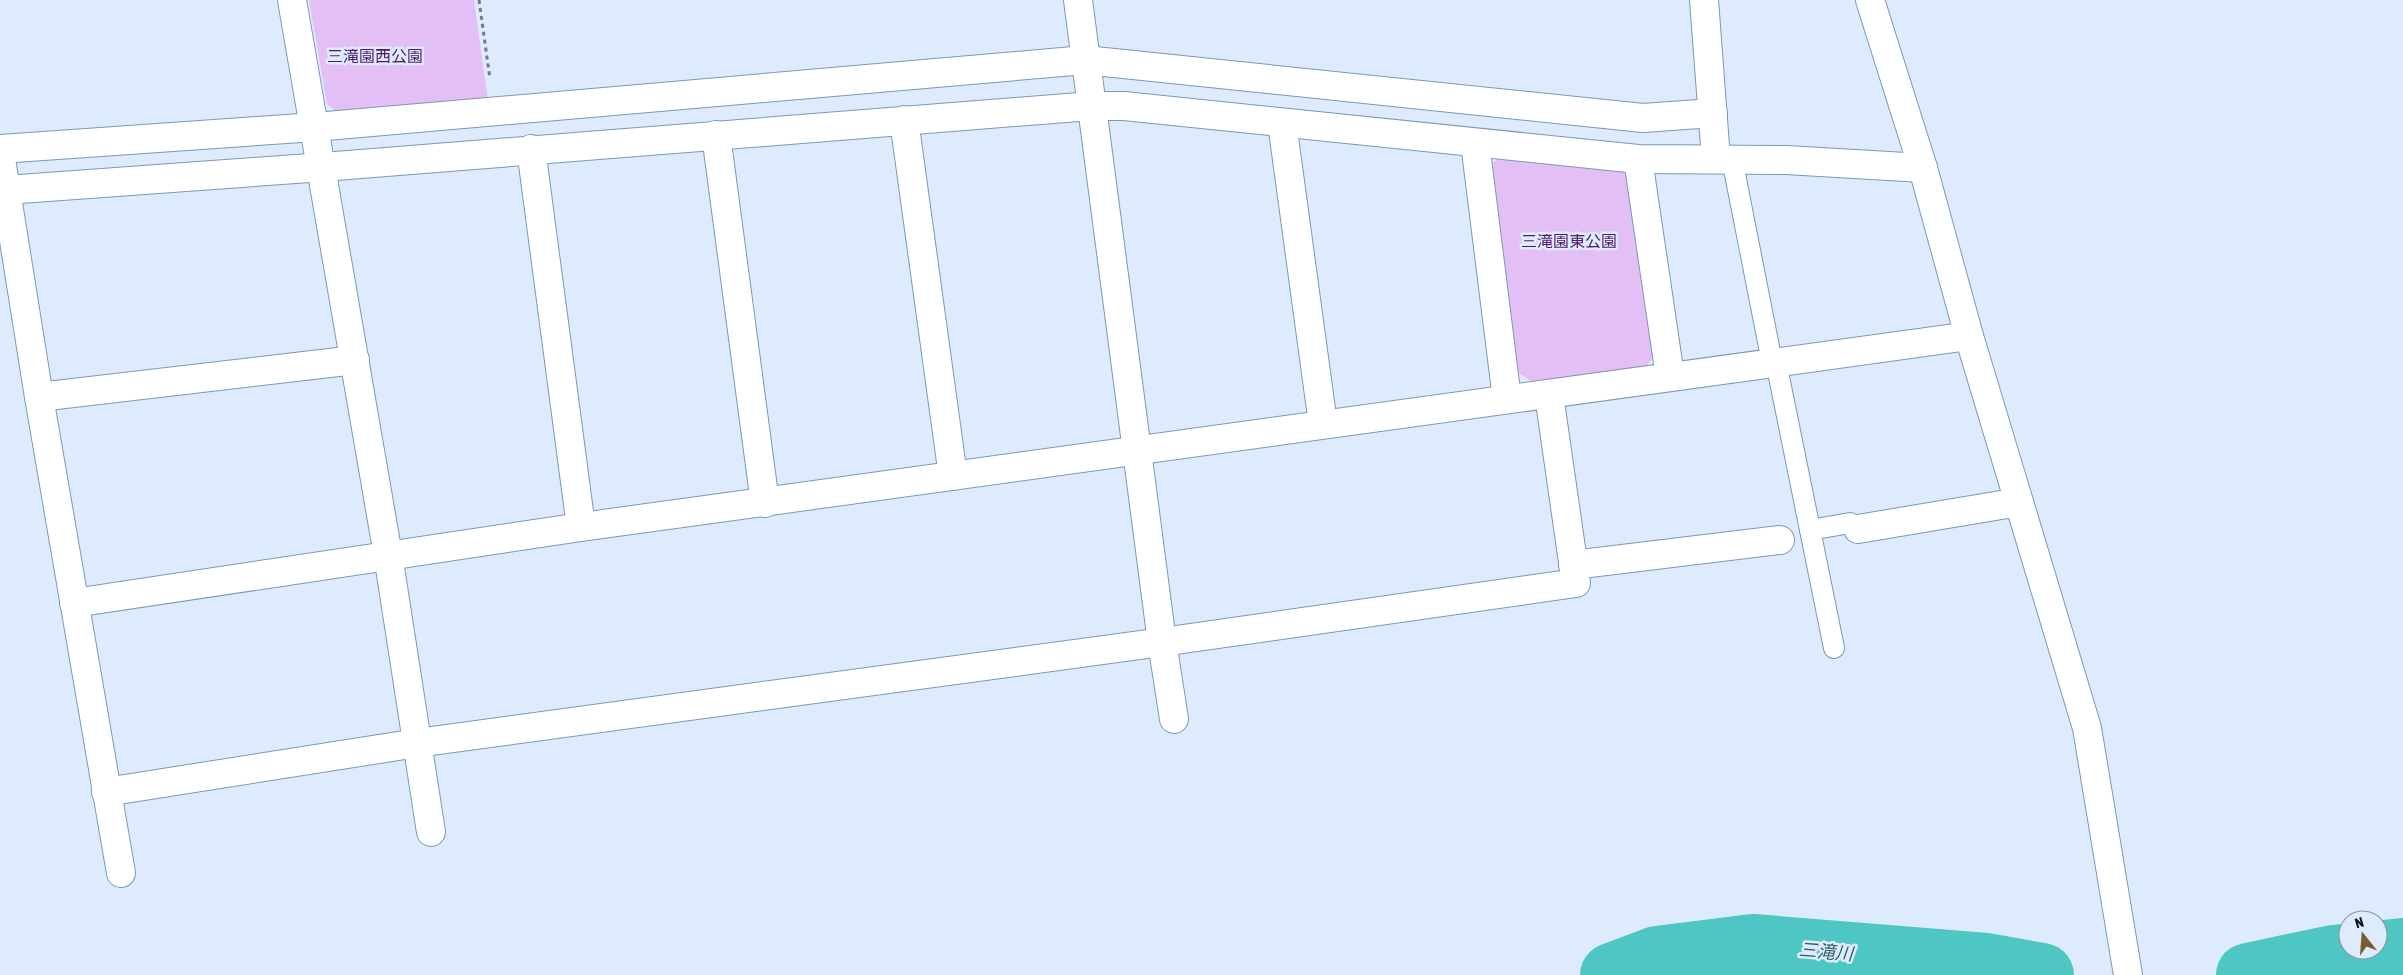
<svg xmlns="http://www.w3.org/2000/svg" width="2403" height="975" viewBox="0 0 2403 975" font-family="'Asap Condensed','Noto Sans JP',sans-serif">
<rect width="100%" height="100%" fill="#deebfc"/>
<!-- green -->
<g fill="#e3bff6">
<path d="M309,0h165l14,101 -149,13 -12,-10z"/>
<path d="M1500,158l119,12 12,7 14,129 11,48 -13,16 -112,11 -14,-9 -27,-208z"/>
</g>
<g fill="none" stroke-linecap="round" stroke-linejoin="round">
<!-- river -->
<g stroke="#4ec6c4" stroke-width="64">
<path d="M1612,975l45,-17 96,-12 233,19 56,10"/>
<path d="M2248,975l85,-18 70,-7"/>
</g>
<defs>
<g id="service">
<path d="M1732,159l40,203"/>
<path d="M1776,362l58,286"/>
<path d="M1810,530l40,-7 8,6"/>
</g>
<g id="minor">
<path d="M292,0l96,555 43,277"/>
<path d="M1078,0l84,642 12,77"/>
<path d="M1704,0l12,159"/>
<path d="M904,120l49,356"/>
<path d="M1282,123l41,301"/>
<path d="M716,135l49,368"/>
<path d="M1475,143l32,256"/>
<path d="M0,149l315,-22 770,-67 558,58 70,-5"/>
<path d="M531,149l50,378"/>
<path d="M0,153l39,244 82,476"/>
<path d="M1638,159l32,217"/>
<path d="M6,190l317,-23 768,-61h33l514,53 148,1 137,8"/>
<path d="M39,397l316,-37"/>
<path d="M1858,529l161,-27"/>
<path d="M1573,565l207,-25"/>
<path d="M74,603l507,-76 1388,-191"/>
<path d="M106,792l311,-49 745,-101 414,-59 -27,-188"/>
</g>
<path id="tertiary" d="M1870,0l53,168 46,168 118,392 41,247"/>
</defs>
<!-- service casing -->
<use href="#service" stroke="#7998bd" stroke-width="22"/>
<!-- minor casing -->
<use href="#minor" stroke="#7998bd" stroke-width="30"/>
<!-- tertiary casing -->
<use href="#tertiary" stroke="#7998bd" stroke-width="30"/>
<!-- path -->
<path stroke="#6f7b89" stroke-width="3" stroke-dasharray="4 4" stroke-linecap="butt" d="M479,0l11,79"/>
<!-- service -->
<use href="#service" stroke="#fff" stroke-width="20"/>
<!-- minor -->
<use href="#minor" stroke="#fff" stroke-width="28"/>
<!-- tertiary -->
<use href="#tertiary" stroke="#fff" stroke-width="28"/>
</g>
<g text-anchor="middle" stroke-width="5" stroke-linejoin="round" paint-order="stroke">
<!-- park labels -->
<g font-size="16" fill="#511969" stroke="#deebfc">
<text x="375" y="62">三滝園西公園</text>
<text x="1569" y="247">三滝園東公園</text>
</g>
<!-- water labels -->
<g font-size="18" font-style="italic" fill="#2e605f" stroke="#deebfc">
<text transform="translate(1826 952) rotate(5)" y="6">三滝川</text>
</g>
</g>
<!-- north arrow -->
<g transform="translate(2363 935) rotate(343)"><circle r="24" fill="#deebfc" stroke="#8895a4"/>
<path d="M0-4L9 19L0 12L-9 19Z" fill="#7a5b30"/>
<text y="-8" font-size="14" font-weight="bold" text-anchor="middle" fill="#081320">N</text>
</g>
</svg>
